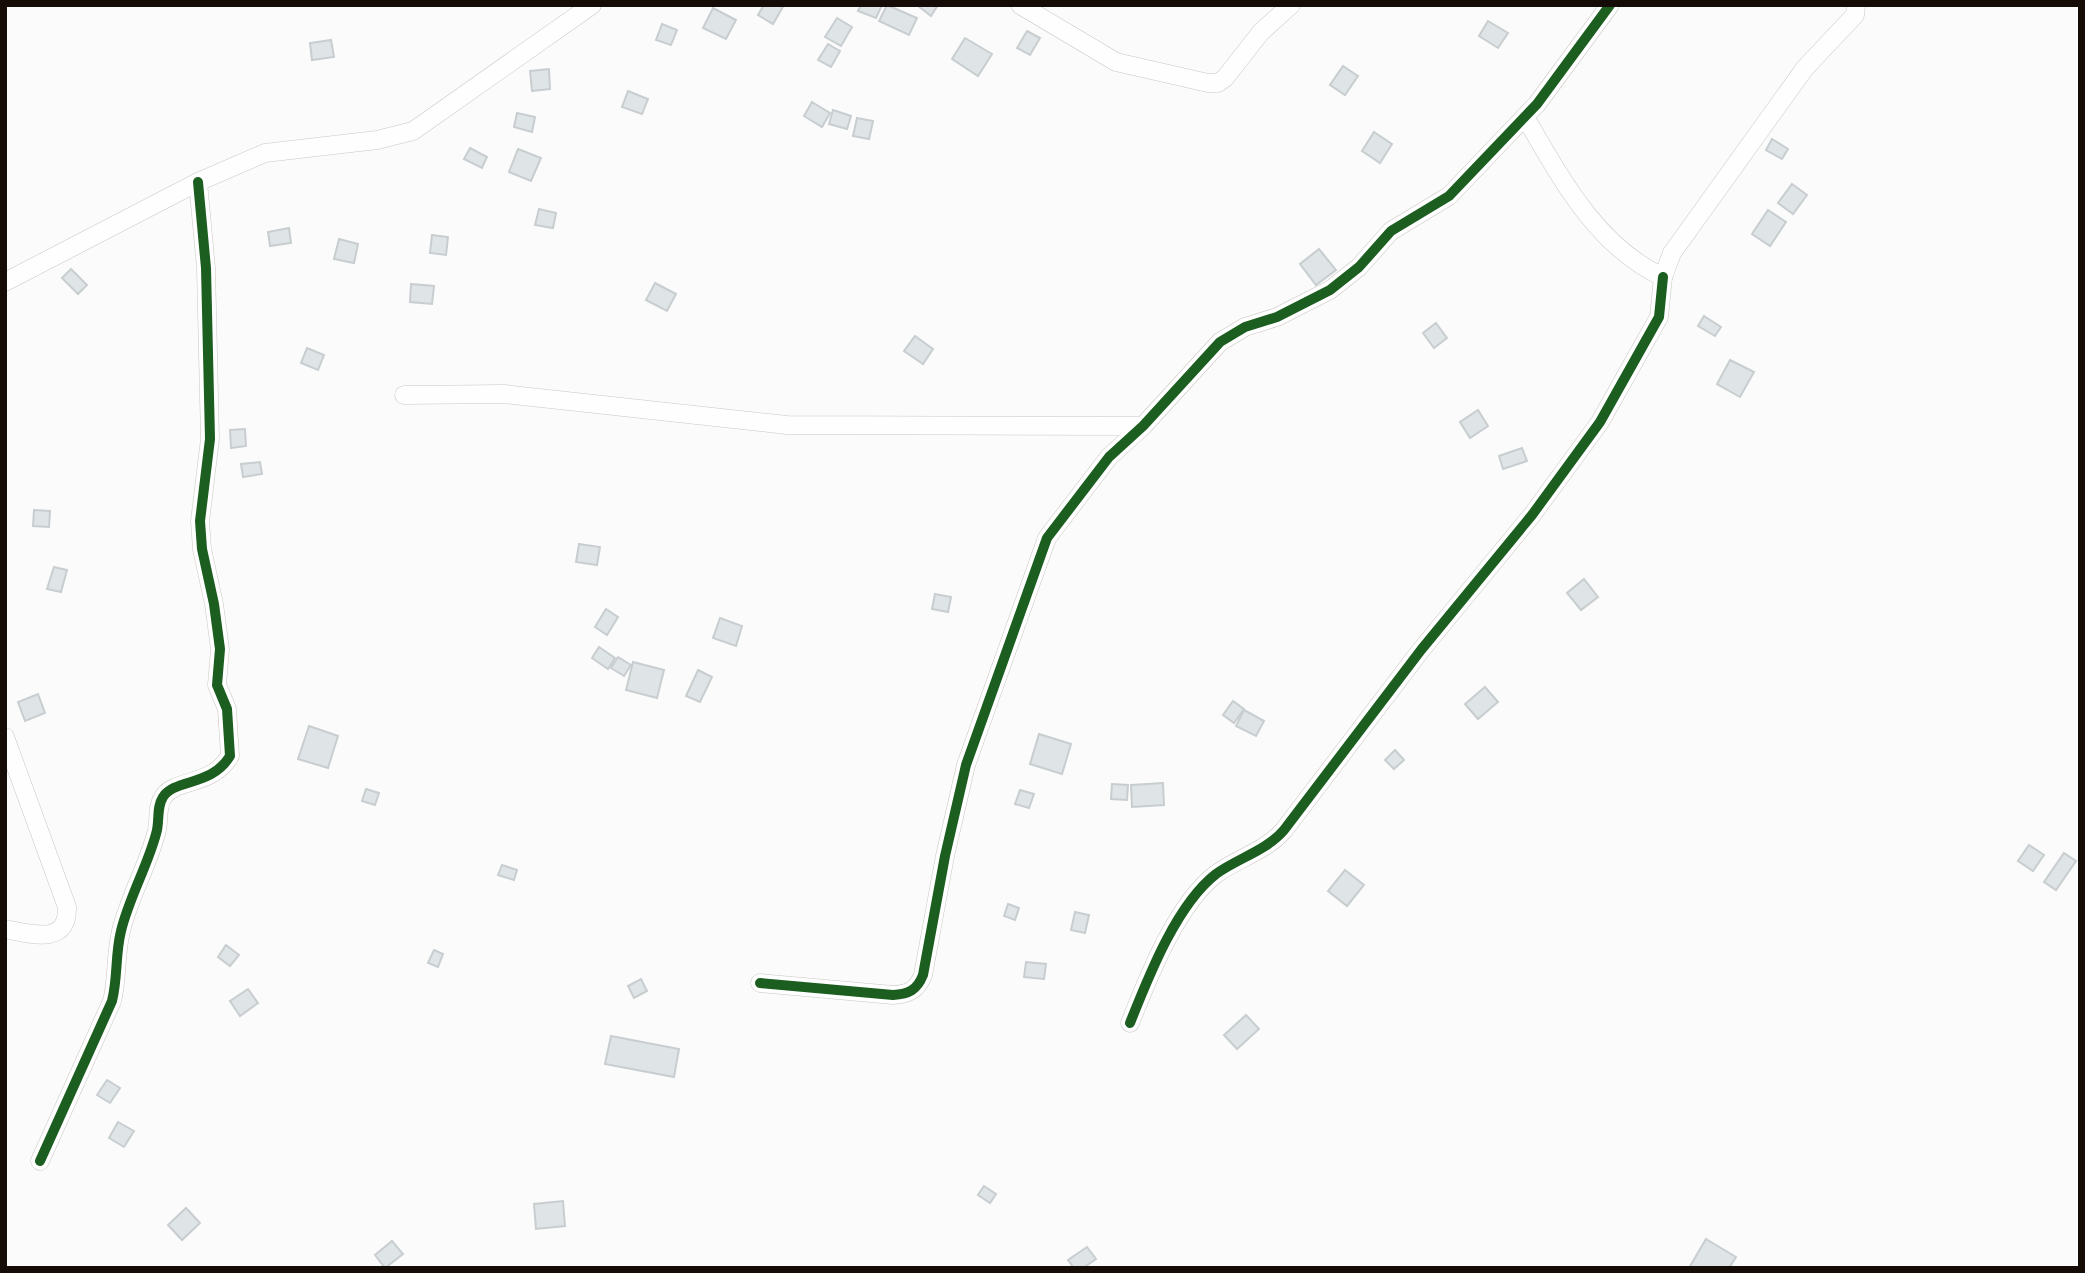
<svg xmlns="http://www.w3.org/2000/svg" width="2085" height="1273" viewBox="0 0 2085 1273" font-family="'Fira Sans Condensed',sans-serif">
<rect width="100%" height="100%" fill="#fbfbfb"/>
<!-- building -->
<g fill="#dfe5e7" stroke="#c8ced0" stroke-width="2">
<path d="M764,5h20l-11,19 -15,-9z"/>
<path d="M861,5h21l-6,13 -18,-7z"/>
<path d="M887,5l30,13 -8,17 -30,-14z"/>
<path d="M917,5h21l-7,11z"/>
<path d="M713,8l23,12 -10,19 -23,-11z"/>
<path d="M837,18l15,9 -11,19 -16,-9z"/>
<path d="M1488,21l20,12 -10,15 -19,-12z"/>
<path d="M662,24l15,6 -6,15 -15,-5z"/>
<path d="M1027,31l13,7 -10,17 -13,-7z"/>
<path d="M965,38l27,16 -14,22 -26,-17z"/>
<path d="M331,40l3,17 -22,3 -2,-17z"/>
<path d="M828,44l12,7 -9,16 -13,-7z"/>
<path d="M1343,66l15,10 -13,19 -15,-10z"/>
<path d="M549,69l1,20 -18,2 -2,-20z"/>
<path d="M628,91l20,8 -6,15 -20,-7z"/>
<path d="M812,102l18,11 -8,14 -18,-11z"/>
<path d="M833,110l18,6 -4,13 -18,-5z"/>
<path d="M517,113l18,4 -3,15 -18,-5z"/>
<path d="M857,118l16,3 -4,18 -16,-3z"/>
<path d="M1374,132l18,12 -12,19 -18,-12z"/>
<path d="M1772,139l16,10 -6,10 -16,-9z"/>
<path d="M470,148l17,9 -5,11 -18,-9z"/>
<path d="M518,149l23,9 -10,23 -22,-9z"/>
<path d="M1792,184l15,11 -14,19 -15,-11z"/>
<path d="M539,209l17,4 -3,15 -18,-3z"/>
<path d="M1768,210l18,12 -16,24 -18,-12z"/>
<path d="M289,228l2,15 -21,3 -2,-14z"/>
<path d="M432,235l16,2 -2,18 -16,-2z"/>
<path d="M339,239l19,5 -4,19 -20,-4z"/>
<path d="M1319,249l17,21 -20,15 -16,-21z"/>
<path d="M71,269l16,16 -9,9 -16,-16z"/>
<path d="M655,283l21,11 -9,17 -21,-11z"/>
<path d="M411,284l23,2 -2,18 -22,-2z"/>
<path d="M1704,316l17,11 -6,9 -17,-10z"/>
<path d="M1436,323l11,15 -13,10 -11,-15z"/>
<path d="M915,336l18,13 -10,15 -19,-13z"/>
<path d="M307,348l17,7 -6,15 -17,-7z"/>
<path d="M1730,360l24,12 -14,25 -23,-13z"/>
<path d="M1478,410l10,16 -18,12 -10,-16z"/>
<path d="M245,429l1,17 -15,2 -1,-18z"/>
<path d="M1522,448l5,13 -24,8 -4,-13z"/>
<path d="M260,462l2,12 -19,3 -2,-13z"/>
<path d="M34,510l16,1 -1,16 -16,-1z"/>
<path d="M579,544l21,3 -3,18 -21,-3z"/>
<path d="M54,567l13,3 -6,22 -14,-3z"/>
<path d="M1584,579l14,18 -17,13 -14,-17z"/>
<path d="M935,594l16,3 -3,15 -16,-3z"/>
<path d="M606,609l12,8 -11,18 -12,-8z"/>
<path d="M720,618l22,8 -6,20 -23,-8z"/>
<path d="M599,647l16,11 -7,11 -16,-11z"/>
<path d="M618,657l13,8 -7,11 -13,-8z"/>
<path d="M633,662l31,8 -7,28 -31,-8z"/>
<path d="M698,670l14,7 -12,25 -14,-6z"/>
<path d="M1485,687l13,15 -20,17 -13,-15z"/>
<path d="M38,694l7,19 -20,8 -7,-19z"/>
<path d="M1233,701l11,8 -10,14 -11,-8z"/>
<path d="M1244,710l20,11 -8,15 -20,-10z"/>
<path d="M309,726l29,10 -10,32 -30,-9z"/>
<path d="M1039,734l32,10 -9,30 -32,-10z"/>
<path d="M1395,750l9,10 -10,9 -9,-9z"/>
<path d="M1163,783l1,22 -32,2 -1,-22z"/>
<path d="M1112,784l16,1 -1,15 -16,-1z"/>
<path d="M366,789l13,4 -4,12 -13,-4z"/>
<path d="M1020,790l14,4 -5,14 -14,-4z"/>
<path d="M2029,845l15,10 -11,16 -15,-10z"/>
<path d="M2064,853l12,8 -20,29 -12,-8z"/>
<path d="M502,865l15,5 -3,10 -16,-5z"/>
<path d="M1345,870l19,15 -17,21 -19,-15z"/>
<path d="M1008,904l11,4 -4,12 -11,-4z"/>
<path d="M1075,912l14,3 -4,18 -14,-3z"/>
<path d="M226,945l13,10 -9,11 -12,-9z"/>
<path d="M434,950l9,4 -5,13 -10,-4z"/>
<path d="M1026,962l20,2 -2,15 -20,-2z"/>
<path d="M641,979l6,12 -13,7 -6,-12z"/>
<path d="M248,989l10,14 -18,13 -10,-15z"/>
<path d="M1246,1015l13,14 -22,20 -13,-14z"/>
<path d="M611,1036l68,13 -5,28 -69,-13z"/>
<path d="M107,1080l13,8 -10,15 -13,-8z"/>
<path d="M118,1122l16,9 -10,16 -15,-9z"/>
<path d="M984,1186l12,8 -6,9 -12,-8z"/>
<path d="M563,1201l2,25 -29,3 -2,-25z"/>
<path d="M186,1208l14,15 -18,17 -14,-15z"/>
<path d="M1706,1239l30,18 -7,11h-40z"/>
<path d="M392,1241l11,13 -18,14 -10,-13z"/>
<path d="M1087,1247l9,12 -13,9h-9l-6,-8z"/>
</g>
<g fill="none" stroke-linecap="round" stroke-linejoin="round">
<defs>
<g id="minor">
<path d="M1020,5l96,57 92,21h10l7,-5 36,-46 30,-27"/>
<path d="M1525,117c36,61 71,129 138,160l9,-24 133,-185 50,-53 1,-10"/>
<path d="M5,282l193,-100 67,-29 112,-13 36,-9 179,-126"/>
<path d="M404,395l100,-1 283,31 356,1"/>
<path d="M5,737l62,170c1,39 -36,27 -62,22"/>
<path d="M760,983l133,12c16,-1 24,-5 30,-20l22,-119 21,-91 81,-227 62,-81 34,-31 77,-84 25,-15 32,-10 53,-27 29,-23 32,-36 58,-35 88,-92 73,-99"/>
<path d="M1130,1023c18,-45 46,-118 86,-149 22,-16 50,-23 68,-44l137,-180 111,-135 68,-93 59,-105 4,-40"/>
<path d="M40,1161l72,-160c6,-24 3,-46 9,-70 8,-33 26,-64 35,-97 4,-12 0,-26 7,-37 13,-19 48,-10 67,-41l-3,-47 -10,-24 3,-36 -6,-45 -12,-55 -2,-28 10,-82 -4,-171 -8,-86"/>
</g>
</defs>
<!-- minor casing -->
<use href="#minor" stroke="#cbc6c3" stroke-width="19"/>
<!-- minor -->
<use href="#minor" stroke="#fefefe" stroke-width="18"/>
<defs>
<g id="cycleway">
<path d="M760,983l133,12c16,-1 24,-5 30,-20l22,-119 21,-91 81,-227 62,-81 34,-31 77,-84 25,-15 32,-10 53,-27 29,-23 32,-36 58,-35 88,-92 73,-99"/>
<path d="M1130,1023c18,-45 46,-118 86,-149 22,-16 50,-23 68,-44l137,-180 111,-135 68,-93 59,-105 4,-40"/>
<path d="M40,1161l72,-160c6,-24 3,-46 9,-70 8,-33 26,-64 35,-97 4,-12 0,-26 7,-37 13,-19 48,-10 67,-41l-3,-47 -10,-24 3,-36 -6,-45 -12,-55 -2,-28 10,-82 -4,-171 -8,-86"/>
</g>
</defs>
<!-- cycleway casing -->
<use href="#cycleway" stroke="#fff" stroke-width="15"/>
<!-- cycleway -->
<use href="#cycleway" stroke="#1b5e20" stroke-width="10"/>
</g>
<!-- border -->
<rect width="2085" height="1273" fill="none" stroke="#150b07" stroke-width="14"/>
</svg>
